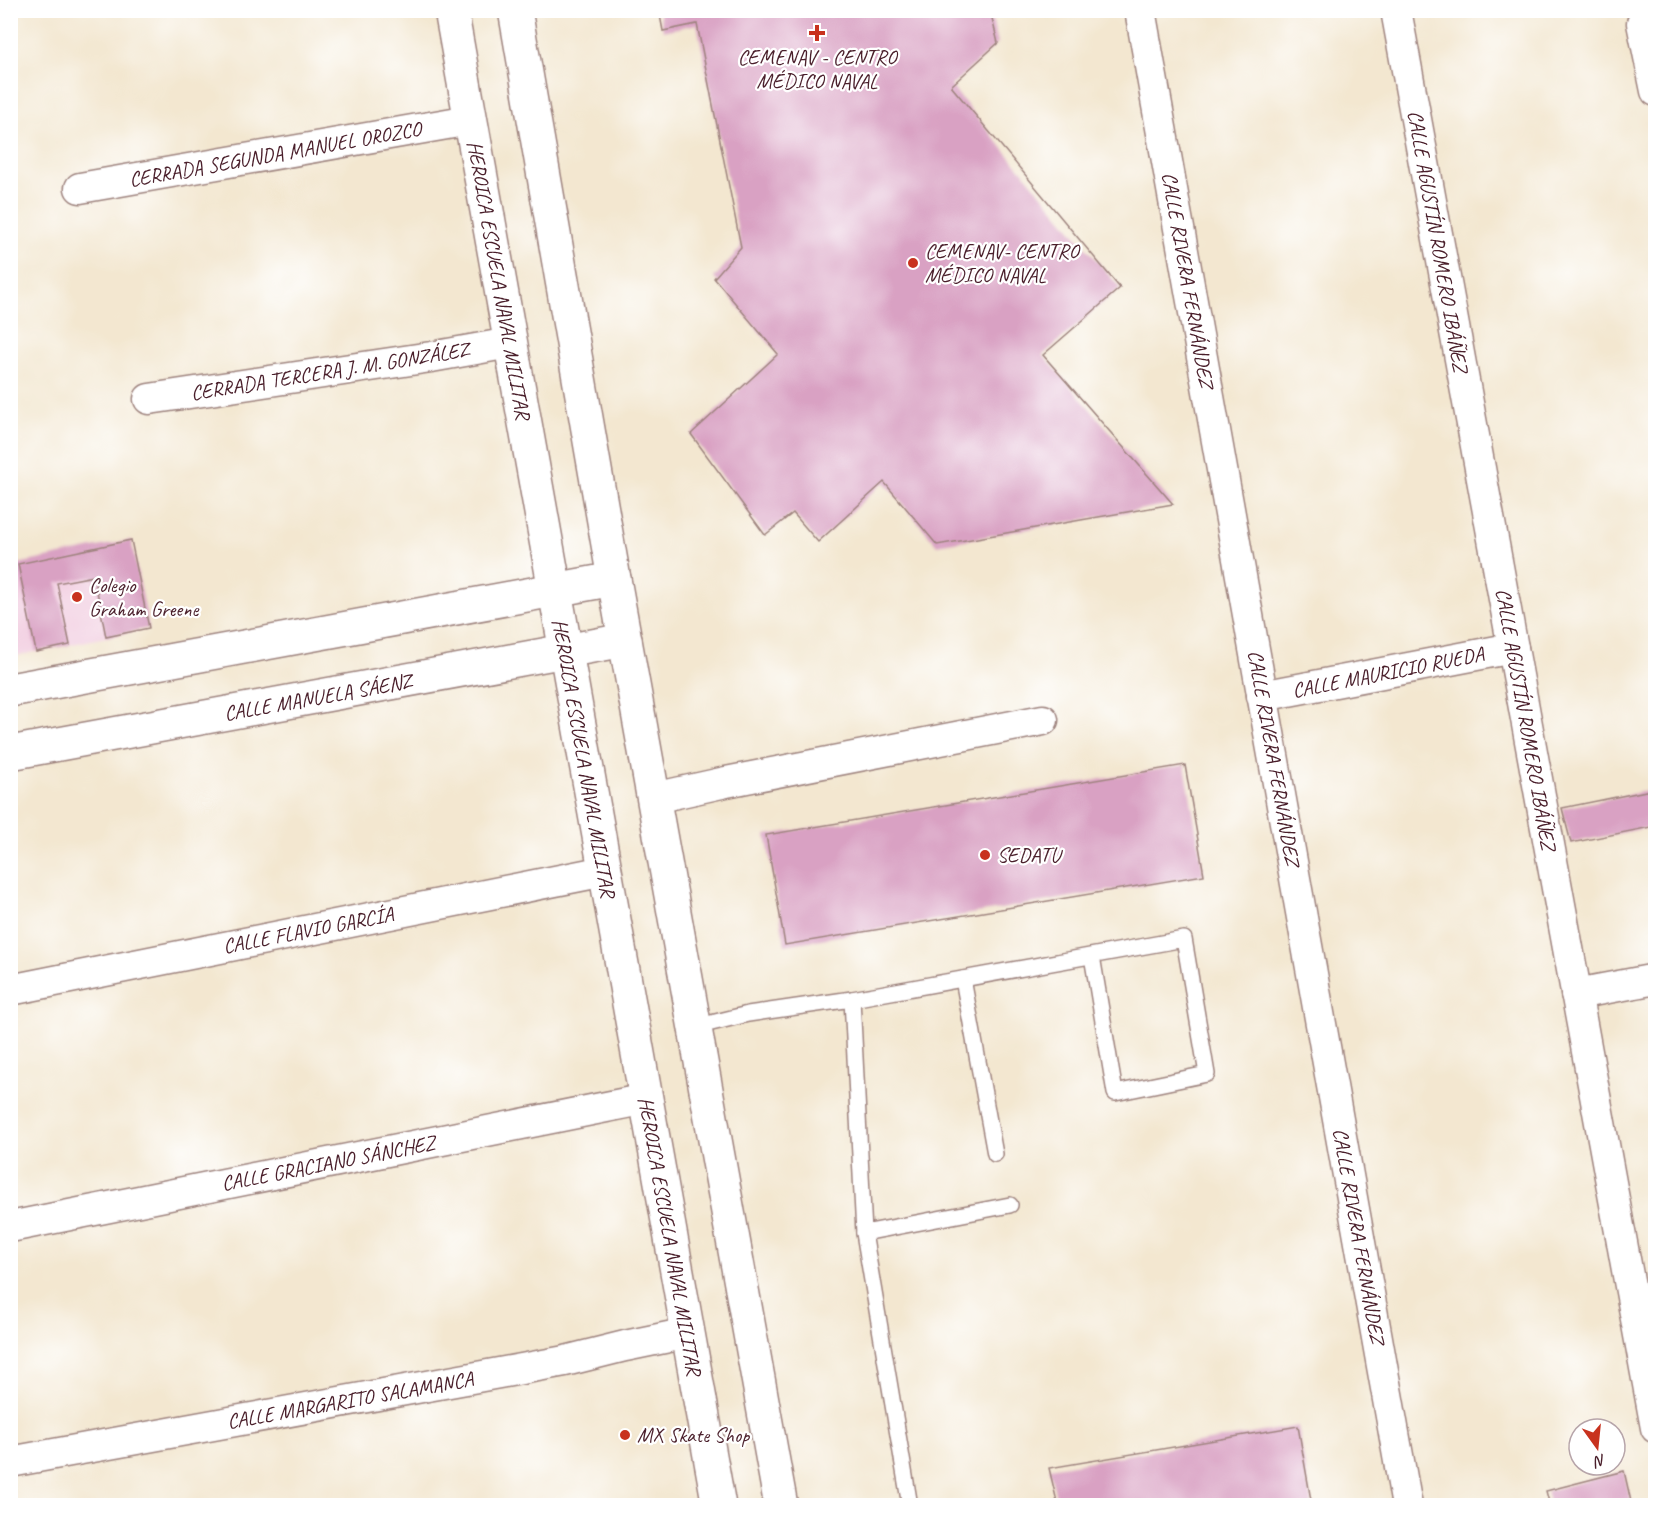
<svg xmlns="http://www.w3.org/2000/svg" width="1666" height="1516" viewBox="0 0 1666 1516" font-family="Caveat,sans-serif">
<rect width="100%" height="100%" fill="#fff"/>
<filter id="ink" filterUnits="userSpaceOnUse"><feTurbulence type="fractalNoise" baseFrequency=".0167" numOctaves="2"/><feDisplacementMap in="SourceGraphic" scale="12" xChannelSelector="R" yChannelSelector="G"/><feConvolveMatrix kernelMatrix="1 2 1 2 8 2 1 2 1" color-interpolation-filters="sRGB"/></filter>
<filter id="wash" filterUnits="userSpaceOnUse"><feTurbulence type="fractalNoise" baseFrequency=".008" numOctaves="4" result="noise"/><feDisplacementMap in="SourceGraphic" scale="24" xChannelSelector="R" yChannelSelector="G"/><feGaussianBlur stdDeviation="1.35" result="paint"/><feColorMatrix in="noise" values="0 0 0 0 0 0 0 0 0 0 0 0 0 0 0 0 0 1.4 0 .05"/><feComposite in="paint" operator="in"/></filter>
<g filter="url(#wash)">
<rect width="100%" height="100%" fill="#f3e7d0"/>
<!-- built -->
<path fill="#f2cfe1" d="M131,540l18,88 -138,29 -1,-91z"/>
<g id="blocks">
<!-- building -->
<g fill="#d9a1c3">
<path d="M659,10h331l8,33 -47,43 169,202 -77,67 130,149 -236,41 -53,-63 -66,60 -25,-29 -28,22 -74,-101 87,-80 -64,-76 27,-31 -44,-223 -34,7z"/>
<path d="M131,540l18,88 -43,9 -12,-61 -37,7 13,62 -34,7 -18,-88z"/>
<path d="M1185,765l19,110 -419,70 -19,-110z"/>
<path d="M1656,789v37l-85,17 -9,-35z"/>
<path d="M1298,1426l14,80h-167v-2l-7,2h-80l-9,-38z"/>
<path d="M1624,1471l8,35h-82l-4,-15z"/>
</g>
</g>
</g>
<g filter="url(#ink)">
<use href="#blocks" fill-opacity="0" stroke="#9e837e" stroke-width="1.5"/>
<g fill="none" stroke-linecap="round" stroke-linejoin="round">
<defs>
<g id="lane">
<path d="M963,979l32,175"/>
<path d="M852,999l12,234"/>
<path d="M695,1027l53,-13 104,-15 332,-60 23,135 -92,19 -23,-137"/>
<path d="M910,1506l-46,-273 146,-28"/>
</g>
<g id="street">
<path d="M1140,10l267,1496"/>
<path d="M1396,10l260,1418"/>
<path d="M1647,10l-5,13 14,68"/>
<path d="M80,188l390,-68"/>
<path d="M149,399l282,-42 79,-14"/>
<path d="M1262,696l251,-48"/>
<path d="M654,798l72,-16 317,-62"/>
<path d="M10,990l595,-119"/>
<path d="M1576,994l80,-15"/>
<path d="M10,1227l636,-128"/>
<path d="M10,1462l555,-101 60,-15 63,-13"/>
</g>
<g id="secondary">
<path d="M10,690l604,-111"/>
<path d="M10,753l615,-113"/>
</g>
<g id="primary">
<path d="M451,10l268,1496"/>
<path d="M515,10l99,569 167,927"/>
</g>
</defs>
<!-- lane casing -->
<use href="#lane" stroke="#9e837e" stroke-width="18"/>
<!-- street casing -->
<use href="#street" stroke="#9e837e" stroke-width="33"/>
<!-- secondary casing -->
<use href="#secondary" stroke="#9e837e" stroke-width="36"/>
<!-- primary casing -->
<use href="#primary" stroke="#9e837e" stroke-width="36"/>
<!-- lane -->
<use href="#lane" stroke="#fff" stroke-width="15"/>
<!-- street -->
<use href="#street" stroke="#fff" stroke-width="30"/>
<!-- secondary -->
<use href="#secondary" stroke="#fff" stroke-width="33"/>
<!-- primary -->
<use href="#primary" stroke="#fff" stroke-width="33"/>
</g>
</g>
<!-- markers -->
<g fill="#c8321e" stroke="#fff" stroke-width="2">
<path d="M814 24h6v6h6v6h-6v6h-6v-6h-6v-6h6z"/>
<circle cx="913" cy="263" r="6"/>
<circle cx="77" cy="597" r="6"/>
<circle cx="985" cy="855" r="6"/>
<circle cx="625" cy="1435" r="6"/>
</g>
<g text-anchor="middle" stroke-width="4.5" stroke-linejoin="round" paint-order="stroke">
<!-- poi labels -->
<g font-size="21" fill="#4a1f2b" stroke="#fff" text-anchor="start">
<text x="817" y="64" text-anchor="middle">CEMENAV - CENTRO<tspan x="817" dy="24">MÉDICO NAVAL</tspan></text>
<text x="925" y="258">CEMENAV- CENTRO<tspan x="925" dy="24">MÉDICO NAVAL</tspan></text>
<text x="89" y="592">Colegio<tspan x="89" dy="24">Graham Greene</tspan></text>
<text x="997" y="862">SEDATU</text>
<text x="637" y="1442">MX Skate Shop</text>
</g>
<!-- street labels -->
<g font-size="21" fill="#4a1f2b" stroke="#fff">
<text transform="translate(275 154) rotate(-10)" y="7">CERRADA SEGUNDA MANUEL OROZCO</text>
<text transform="translate(1438 241) rotate(80)" y="7">CALLE AGUSTÍN ROMERO IBÁÑEZ</text>
<text transform="translate(499 280) rotate(80)" y="7">HEROICA ESCUELA NAVAL MILITAR</text>
<text transform="translate(1188 280) rotate(80)" y="7">CALLE RIVERA FERNÁNDEZ</text>
<text transform="translate(330 371) rotate(-9)" y="7">CERRADA TERCERA J. M. GONZÁLEZ</text>
<text transform="translate(1388 672) rotate(-11)" y="7">CALLE MAURICIO RUEDA</text>
<text transform="translate(318 697) rotate(-10)" y="7">CALLE MANUELA SÁENZ</text>
<text transform="translate(1526 719) rotate(80)" y="7">CALLE AGUSTÍN ROMERO IBÁÑEZ</text>
<text transform="translate(584 758) rotate(80)" y="7">HEROICA ESCUELA NAVAL MILITAR</text>
<text transform="translate(1274 758) rotate(80)" y="7">CALLE RIVERA FERNÁNDEZ</text>
<text transform="translate(308 930) rotate(-11)" y="7">CALLE FLAVIO GARCÍA</text>
<text transform="translate(328 1163) rotate(-11)" y="7">CALLE GRACIANO SÁNCHEZ</text>
<text transform="translate(670 1236) rotate(80)" y="7">HEROICA ESCUELA NAVAL MILITAR</text>
<text transform="translate(1359 1236) rotate(80)" y="7">CALLE RIVERA FERNÁNDEZ</text>
<text transform="translate(350 1400) rotate(-10)" y="7">CALLE MARGARITO SALAMANCA</text>
</g>
</g>
<!-- margin -->
<rect width="1666" height="1516" fill="none" stroke="#fff" stroke-width="36"/>
<!-- north arrow -->
<g transform="translate(1597 1447) rotate(165)"><circle r="28" fill="#ffffff" stroke="#b7a5aa" stroke-width="1.5"/>
<path d="M0-4.5L10 22L0 15L-10 22Z" fill="#c8321e"/>
<text y="-9" font-size="16" font-weight="bold" text-anchor="middle" fill="#4a1f2b">N</text>
</g>
</svg>
